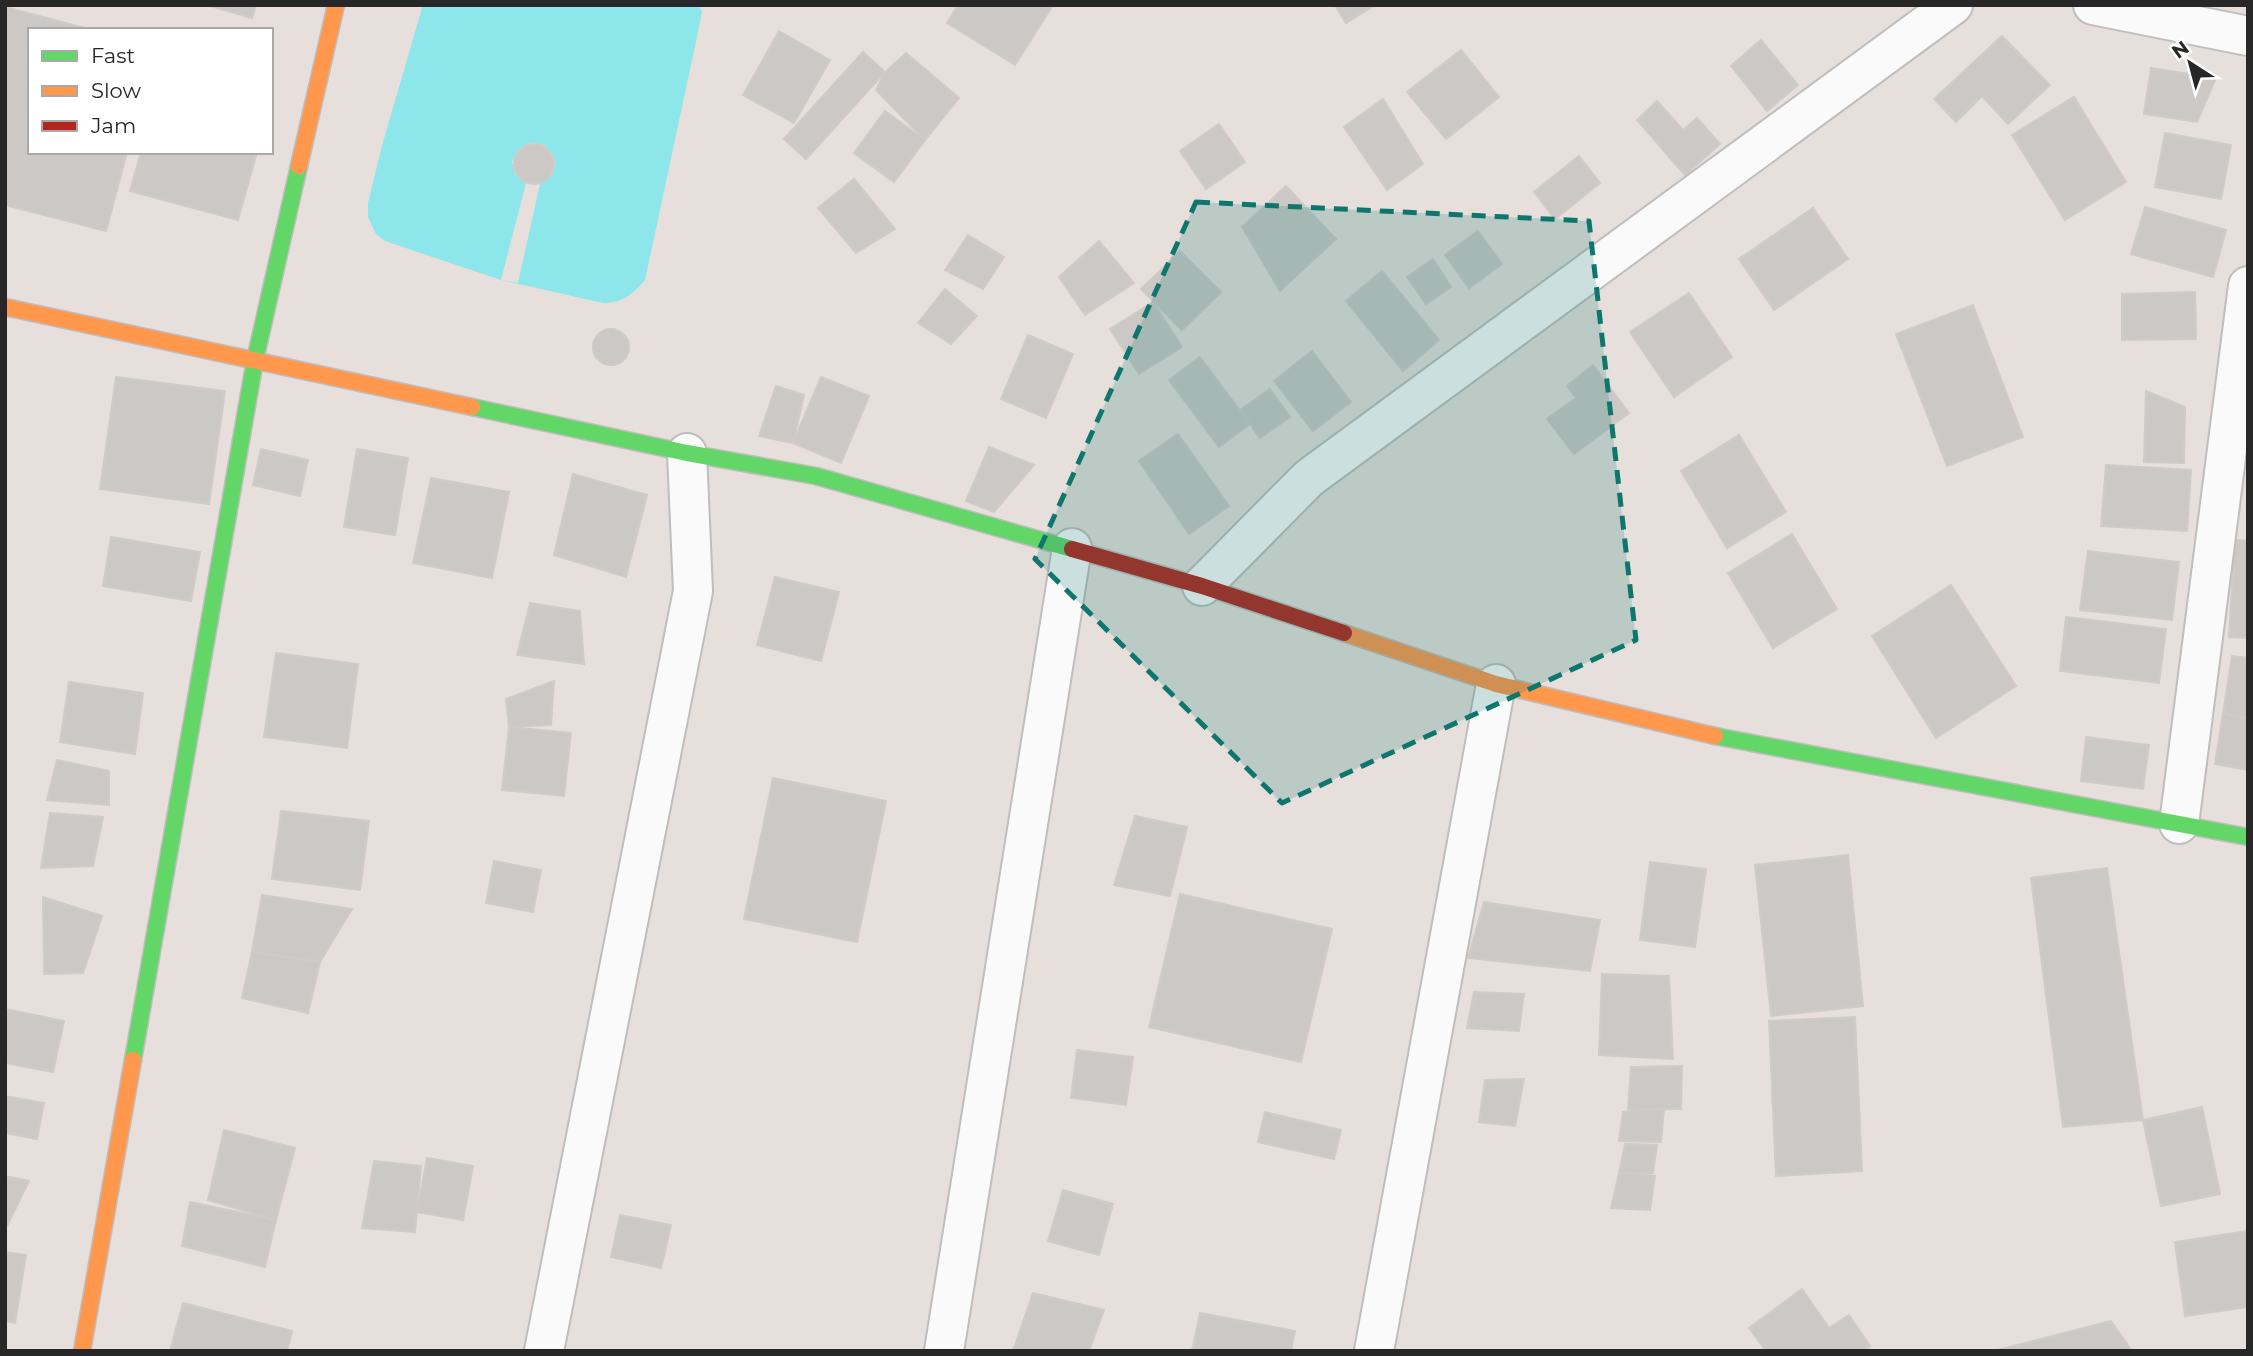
<svg xmlns="http://www.w3.org/2000/svg" width="2253" height="1356" viewBox="0 0 2253 1356" font-family="Montserrat,sans-serif">
<rect width="100%" height="100%" fill="#e6dfdb"/>
<!-- water -->
<path fill="#8ce6ea" d="M423,5h275l4,6 -4,21 -53,248c-12,14 -23,23 -42,23l-102,-23 -116,-39 -9,-7 -8,-17v-14l15,-61z"/>
<!-- pier -->
<path fill="#e6dfdb" d="M530,143l14,2 9,10 2,7 -4,14 -11,8 -22,99 -17,-3 25,-97 -11,-9 -3,-12 6,-12z"/>
<!-- building -->
<g fill="#ccc8c5" stroke="#d1cbc8" stroke-width="2">
<path d="M207,5h49l-4,13z"/>
<path d="M958,5h95l-38,60 -68,-42z"/>
<path d="M1335,5h40l-29,18z"/>
<path d="M5,7l87,23h-62v122h97l-21,79 -101,-26z"/>
<path d="M779,31l51,29 -36,63 -51,-28z"/>
<path d="M2002,36l48,49 -42,39 -26,-28 -26,26 -22,-23z"/>
<path d="M1761,40l37,45 -31,26 -36,-45z"/>
<path d="M1461,50l38,47 -53,42 -39,-47z"/>
<path d="M863,52l22,20 -79,87 -22,-20z"/>
<path d="M906,53l53,45 -34,42 -49,-50 9,-18z"/>
<path d="M2151,68l65,10 -19,44 -53,-8z"/>
<path d="M2074,97l52,85 -61,38 -53,-85z"/>
<path d="M1383,99l40,65 -36,26 -43,-63z"/>
<path d="M1657,101l26,29 14,-12 23,26 -35,31 -48,-55z"/>
<path d="M885,111l40,29 -31,42 -40,-29z"/>
<path d="M1219,124l26,38 -39,27 -26,-38z"/>
<path d="M2165,133l66,12 -10,54 -66,-12z"/>
<circle cx="534" cy="164" r="20"/>
<path d="M141,152h116l-19,68 -108,-29z"/>
<path d="M1579,156l21,27 -45,36 -21,-27z"/>
<path d="M854,179l41,50 -39,24 -38,-45z"/>
<path d="M1286,186l50,53 -56,52 -38,-64z"/>
<path d="M2145,207l81,23 -13,47 -82,-23z"/>
<path d="M1813,208l35,51 -74,51 -35,-51z"/>
<path d="M1478,231l24,33 -33,24 -24,-33z"/>
<path d="M968,235l36,22 -21,32 -38,-19z"/>
<path d="M1099,241l35,42 -49,32 -26,-38z"/>
<path d="M1180,251l41,41 -39,38 -41,-41z"/>
<path d="M1433,259l18,28 -25,17 -19,-27z"/>
<path d="M1382,271l57,69 -36,31 -57,-70z"/>
<path d="M945,289l32,27 -26,28 -33,-21z"/>
<path d="M2195,292l1,47 -74,1v-46z"/>
<path d="M1689,293l43,64 -58,40 -44,-65z"/>
<path d="M1153,302l29,45 -43,27 -29,-45z"/>
<path d="M1973,305l50,132 -76,29 -51,-132z"/>
<circle cx="611" cy="347" r="18"/>
<path d="M1028,335l45,19 -27,64 -45,-19z"/>
<path d="M1312,351l39,51 -38,29 -39,-50z"/>
<path d="M1200,357l50,67 -31,23 -50,-67z"/>
<path d="M1593,365l36,48 -55,41 -27,-35 29,-21 -9,-12z"/>
<path d="M116,377l109,14 -16,113 -109,-15z"/>
<path d="M821,377l48,19 -28,67 -48,-20z"/>
<path d="M776,386l28,9 -11,48 -34,-7z"/>
<path d="M1270,389l20,28 -30,21 -20,-28z"/>
<path d="M2146,391l39,16 -1,56 -40,-1z"/>
<path d="M1178,434l51,72 -40,28 -50,-73z"/>
<path d="M1739,435l47,77 -59,36 -46,-77z"/>
<path d="M989,447l45,18 -40,47 -28,-11z"/>
<path d="M261,449l47,11 -8,36 -47,-11z"/>
<path d="M357,449l51,9 -13,77 -51,-8z"/>
<path d="M2106,465l85,5 -4,61 -86,-5z"/>
<path d="M573,474l74,21 -21,82 -72,-22z"/>
<path d="M431,478l78,14 -17,86 -79,-15z"/>
<path d="M1792,534l45,75 -64,39 -45,-75z"/>
<path d="M111,537l89,15 -9,49 -88,-15z"/>
<path d="M2235,540l13,1v97l-19,-1z"/>
<path d="M2088,551l91,11 -7,58 -92,-10z"/>
<path d="M775,577l64,15 -18,69 -64,-16z"/>
<path d="M1951,585l65,101 -80,52 -64,-102z"/>
<path d="M530,603l50,8 4,53 -67,-9z"/>
<path d="M2066,617l100,12 -7,54 -99,-12z"/>
<path d="M276,653l82,11 -11,84 -83,-11z"/>
<path d="M2232,656l16,2v60l-25,-5z"/>
<path d="M554,681l-3,44 -42,2 -3,-28z"/>
<path d="M69,682l74,11 -8,61 -75,-12z"/>
<path d="M2223,713l25,7v50l-33,-6z"/>
<path d="M509,727l62,6 -7,63 -62,-6z"/>
<path d="M2086,737l63,8 -6,44 -62,-8z"/>
<path d="M57,760l52,11v34l-62,-5z"/>
<path d="M773,778l113,23 -29,141 -113,-23z"/>
<path d="M281,811l88,10 -9,69 -88,-11z"/>
<path d="M50,813l53,4 -10,49 -52,2z"/>
<path d="M1135,816l52,11 -17,69 -56,-11z"/>
<path d="M1848,855l15,151 -92,10 -16,-151z"/>
<path d="M494,861l47,9 -8,42 -47,-9z"/>
<path d="M1650,862l56,7 -11,78 -55,-7z"/>
<path d="M2107,868l36,252 -80,7 -32,-249z"/>
<path d="M1180,894l152,35 -31,133 -152,-35z"/>
<path d="M262,895l90,14 -32,53 -68,-10z"/>
<path d="M43,897l59,19 -19,57 -39,1z"/>
<path d="M1484,902l116,18 -10,51 -122,-13z"/>
<path d="M252,952l68,10 -12,51 -66,-15z"/>
<path d="M1602,974l67,2 4,83 -74,-4z"/>
<path d="M1474,992l50,2 -5,37 -52,-3z"/>
<path d="M5,1009l59,12 -11,51 -48,-9z"/>
<path d="M1855,1017l7,154 -86,5 -7,-155z"/>
<path d="M1077,1050l56,7 -7,48 -55,-7z"/>
<path d="M1682,1066l-1,43 -53,1 3,-43z"/>
<path d="M1524,1079l-9,47 -36,-4 6,-42z"/>
<path d="M5,1096l39,7 -7,36 -32,-6z"/>
<path d="M2202,1107l18,87 -59,12 -18,-86z"/>
<path d="M1664,1109l-3,33 -42,-1 4,-29z"/>
<path d="M1265,1112l76,18 -7,29 -76,-17z"/>
<path d="M224,1130l71,18 -19,72 -68,-20z"/>
<path d="M1625,1144l32,1 -4,28h-34z"/>
<path d="M427,1158l46,8 -10,54 -46,-8z"/>
<path d="M374,1161l47,5 -6,66 -53,-4z"/>
<path d="M1619,1173l36,3 -5,34 -39,-2z"/>
<path d="M5,1176l24,5 -22,45h-2z"/>
<path d="M1063,1190l50,14 -14,51 -51,-14z"/>
<path d="M190,1202l86,18 -11,47 -83,-21z"/>
<path d="M620,1215l51,10 -10,43 -50,-11z"/>
<path d="M2248,1231v76l-63,9 -10,-74z"/>
<path d="M5,1252l21,3 -11,68 -10,-2z"/>
<path d="M1802,1289l27,39 20,-13 21,31 -6,5h-98l-17,-23z"/>
<path d="M1033,1293l71,17 -15,41h-76z"/>
<path d="M183,1303l109,28 -5,20h-117z"/>
<path d="M1200,1313l95,18 -4,20h-99z"/>
<path d="M2111,1321l21,30h-138z"/>
</g>
<g fill="none" stroke-linecap="round" stroke-linejoin="round">
<defs>
<g id="street">
<path d="M2093,5l155,31"/>
<path d="M1202,586l107,-108 644,-473"/>
<path d="M2179,824l69,-538"/>
<path d="M544,1351l149,-760 -6,-138"/>
<path d="M944,1351l128,-803"/>
<path d="M1374,1351l122,-667"/>
</g>
<g id="fast">
<path d="M472,407l215,46 129,23 256,73"/>
<path d="M1715,736l533,101"/>
<path d="M133,1060l122,-700 44,-194"/>
</g>
<g id="slow">
<path d="M299,166l37,-161"/>
<path d="M5,307l467,100"/>
<path d="M1344,633l152,51 219,52"/>
<path d="M82,1351l51,-291"/>
</g>
<path id="jam" d="M1072,549l130,37 142,47"/>
</defs>
<!-- street casing -->
<use href="#street" stroke="#bfbdbd" stroke-width="42"/>
<!-- fast casing -->
<use href="#fast" stroke="#bfbdbd" stroke-width="19"/>
<!-- slow casing -->
<use href="#slow" stroke="#bfbdbd" stroke-width="19"/>
<!-- jam casing -->
<use href="#jam" stroke="#bfbdbd" stroke-width="19"/>
<!-- street -->
<use href="#street" stroke="#fbfafa" stroke-width="38"/>
<!-- fast -->
<use href="#fast" stroke="#63d668" stroke-width="16"/>
<!-- slow -->
<use href="#slow" stroke="#ff974d" stroke-width="16"/>
<!-- jam -->
<use href="#jam" stroke="#b3261e" stroke-width="16"/>
</g>
<!-- marked area -->
<path fill="#0f766e" fill-opacity="0.2" stroke="#0f766e" stroke-width="5" stroke-dasharray="14 9" stroke-linejoin="round" d="M1196,202l393,19 47,419 -354,163 -247,-244z"/>
<!-- border -->
<rect width="2253" height="1356" fill="none" stroke="#272727" stroke-width="14"/>
<!-- legend -->
<rect x="28" y="28" width="245" height="126" fill="#ffffff" stroke="#a9a9a9" stroke-width="2"/>
<rect x="42" y="51" width="35" height="10" fill="#63d668" stroke="#a9a9a9" stroke-width="2"/>
<text x="91" y="63" font-size="21" fill="#272727">Fast</text>
<rect x="42" y="86" width="35" height="10" fill="#ff974d" stroke="#a9a9a9" stroke-width="2"/>
<text x="91" y="98" font-size="21" fill="#272727">Slow</text>
<rect x="42" y="121" width="35" height="10" fill="#b3261e" stroke="#a9a9a9" stroke-width="2"/>
<text x="91" y="133" font-size="21" fill="#272727">Jam</text>
<!-- north arrow -->
<g transform="translate(2190 63) rotate(324)" stroke="#ffffff" stroke-width="5" paint-order="stroke">
<path d="M0-5L12 26L0 18L-12 26Z" fill="#272727"/>
<text y="-10" font-size="19" font-weight="bold" text-anchor="middle" fill="#272727">N</text>
</g>
</svg>
